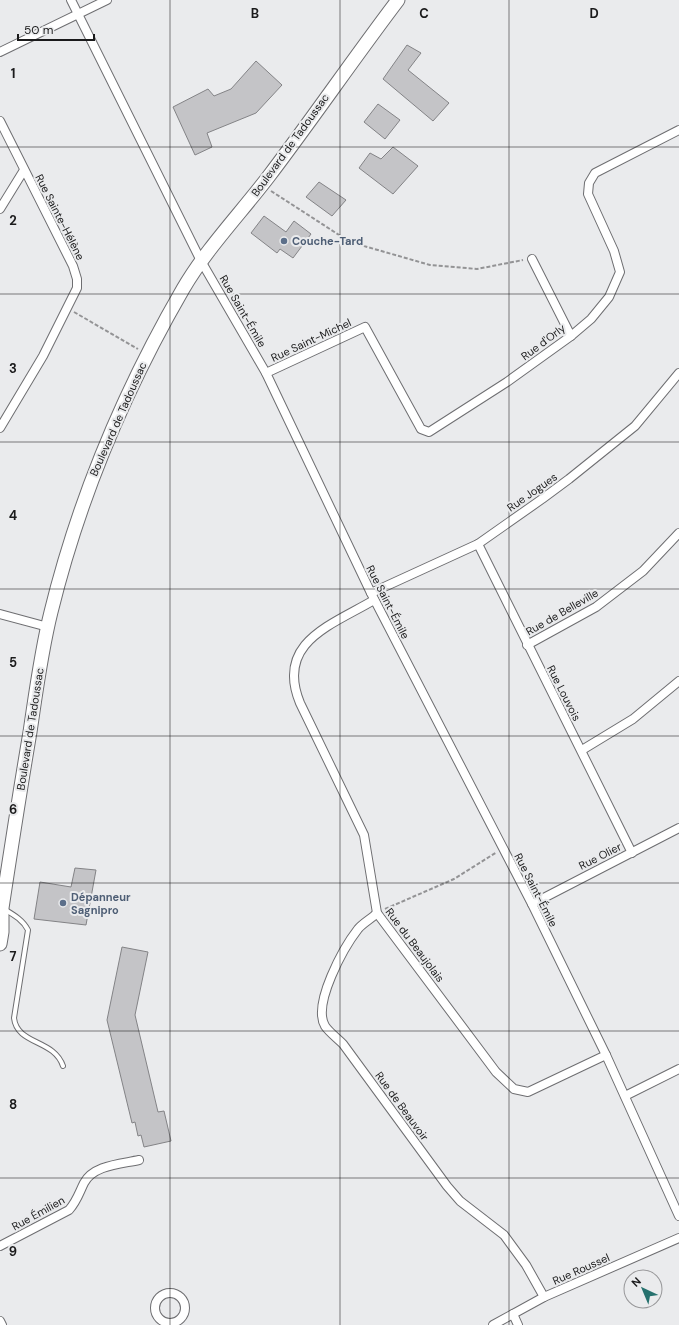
<svg xmlns="http://www.w3.org/2000/svg" width="679" height="1325" viewBox="0 0 679 1325" font-family="'DM Sans',sans-serif">
<rect width="100%" height="100%" fill="#eaebed"/>
<!-- building -->
<g fill="#c4c4c7" stroke="#838386">
<path d="M407,45l14,8 -13,17 41,33 -16,18 -50,-42z"/>
<path d="M256,61l26,24 -26,28 -49,20 5,14 -17,8 -22,-48 35,-18 6,7 17,-7z"/>
<path d="M378,104l22,16 -15,19 -21,-17z"/>
<path d="M393,147l25,19 -25,28 -34,-26 11,-15 11,6z"/>
<path d="M319,182l27,18 -14,16 -26,-19z"/>
<path d="M264,216l22,16 8,-11 17,13 -18,24 -13,-9 -3,4 -26,-20z"/>
<path d="M75,868l21,2 -10,55 -52,-6 6,-37 31,5z"/>
<path d="M122,947l26,5 -13,63 23,97 6,-1 7,30 -27,6 -3,-12 -3,1 -3,-14 -3,1 -25,-103z"/>
</g>
<g fill="none" stroke-linecap="round" stroke-linejoin="round">
<defs>
<path id="service" d="M4,909c10,6 19,11 24,21l-14,88c3,27 40,21 49,48"/>
<g id="minor">
<path d="M71,0l130,261 65,112 105,220 161,311 74,151 73,161"/>
<path d="M0,52l107,-52"/>
<path d="M0,121l73,145 4,13v9l-34,68 -43,72"/>
<path d="M0,209l24,-39"/>
<path d="M532,259l39,77"/>
<path d="M266,373l99,-46 56,102 8,3 78,-50 64,-46 20,-17 18,-22 11,-25 -6,-21 -26,-57 1,-11 6,-10 84,-43"/>
<path d="M478,544l154,309"/>
<path d="M371,593l107,-49 64,-45 27,-20 66,-53 44,-53"/>
<path d="M374,600c-42,25 -99,42 -74,103l64,132 13,78 119,159 18,17 14,3 78,-37"/>
<path d="M0,614l48,13"/>
<path d="M527,645l69,-38 47,-36 36,-38"/>
<path d="M582,750l51,-31 46,-38"/>
<path d="M532,904l147,-76"/>
<path d="M377,913c-6,6 -14,10 -19,16 -14,18 -46,75 -33,97 4,6 12,12 18,18l104,142 13,15 44,34 22,30 18,32"/>
<path d="M625,1096l54,-27"/>
<path d="M0,1246l69,-36c8,-9 10,-17 15,-27 9,-18 37,-19 55,-23"/>
<circle cx="170" cy="1308" r="15"/>
<path d="M513,1314l5,11"/>
<path d="M0,1321l2,4"/>
<path d="M493,1325l51,-28 135,-59"/>
</g>
<path id="primary" d="M0,944l2,-12v-24c9,-59 18,-117 28,-176 6,-40 11,-80 21,-120 28,-114 73,-221 132,-323 24,-41 57,-75 86,-113 44,-58 85,-118 129,-176"/>
</defs>
<!-- service casing -->
<use href="#service" stroke="#6e6e71" stroke-width="6"/>
<!-- minor casing -->
<use href="#minor" stroke="#6e6e71" stroke-width="10"/>
<!-- primary casing -->
<use href="#primary" stroke="#6e6e71" stroke-width="15"/>
<!-- path -->
<g stroke="#939395" stroke-width="2" stroke-dasharray="4 2" stroke-linecap="butt">
<path d="M271,191l79,51 80,23 47,4 46,-9"/>
<path d="M74,312l64,37"/>
<path d="M385,909l69,-30 43,-27"/>
</g>
<!-- service -->
<use href="#service" stroke="#fff" stroke-width="4"/>
<!-- minor -->
<use href="#minor" stroke="#fff" stroke-width="8"/>
<!-- primary -->
<use href="#primary" stroke="#fff" stroke-width="13"/>
</g>
<!-- grid -->
<path fill="none" stroke="#1a1a1b" stroke-width="1" stroke-opacity="0.55" d="M170,0v1325M340,0v1325M509,0v1325M0,147h679M0,294h679M0,442h679M0,589h679M0,736h679M0,883h679M0,1031h679M0,1178h679"/>
<!-- markers -->
<g fill="#5c6f8a" stroke="#eaebed" stroke-width="1.5">
<circle cx="284" cy="241" r="4"/>
<circle cx="63" cy="903" r="4"/>
</g>
<g text-anchor="middle" stroke-width="4" stroke-linejoin="round" paint-order="stroke">
<!-- street labels -->
<g font-size="11" fill="#1a1a1b" stroke="#eaebed">
<text transform="translate(290 145) rotate(-54)" y="4">Boulevard de Tadoussac</text>
<text transform="translate(60 217) rotate(63)" y="4">Rue Sainte-Hélène</text>
<text transform="translate(243 311) rotate(60)" y="4">Rue Saint-Émile</text>
<text transform="translate(311 340) rotate(-25)" y="4">Rue Saint-Michel</text>
<text transform="translate(543 342) rotate(-37)" y="4">Rue d'Orly</text>
<text transform="translate(118 419) rotate(-66)" y="4">Boulevard de Tadoussac</text>
<text transform="translate(532 492) rotate(-35)" y="4">Rue Jogues</text>
<text transform="translate(388 602) rotate(63)" y="4">Rue Saint-Émile</text>
<text transform="translate(562 612) rotate(-30)" y="4">Rue de Belleville</text>
<text transform="translate(564 693) rotate(63)" y="4">Rue Louvois</text>
<text transform="translate(30 729) rotate(-81)" y="4">Boulevard de Tadoussac</text>
<text transform="translate(600 856) rotate(-27)" y="4">Rue Olier</text>
<text transform="translate(536 890) rotate(63)" y="4">Rue Saint-Émile</text>
<text transform="translate(415 945) rotate(53)" y="4">Rue du Beaujolais</text>
<text transform="translate(402 1106) rotate(54)" y="4">Rue de Beauvoir</text>
<text transform="translate(38 1213) rotate(-29)" y="4">Rue Émilien</text>
<text transform="translate(581 1269) rotate(-24)" y="4">Rue Roussel</text>
</g>
<!-- service labels -->
<g font-size="11" font-weight="bold" fill="#4e5e75" stroke="#eaebed" text-anchor="start">
<text x="292" y="245">Couche-Tard</text>
<text x="71" y="901">Dépanneur<tspan x="71" dy="13">Sagnipro</tspan></text>
</g>
</g>
<g font-size="13" text-anchor="middle" font-weight="bold" fill="#1a1a1b" stroke="#eaebed" stroke-width="4" stroke-linejoin="round" paint-order="stroke">
<text x="255" y="18">B</text>
<text x="424" y="18">C</text>
<text x="594" y="18">D</text>
<text x="13" y="78">1</text>
<text x="13" y="225">2</text>
<text x="13" y="373">3</text>
<text x="13" y="520">4</text>
<text x="13" y="667">5</text>
<text x="13" y="814">6</text>
<text x="13" y="961">7</text>
<text x="13" y="1109">8</text>
<text x="13" y="1256">9</text>
</g>
<!-- north arrow -->
<g transform="translate(643 1289) rotate(316)"><circle r="19" fill="#eaebed" stroke="#979799"/>
<path d="M0-3L7 15L0 10L-7 15Z" fill="#26716e"/>
<text y="-6" font-size="11" font-weight="bold" text-anchor="middle" fill="#1a1a1b">N</text>
</g>
<!-- scale -->
<path d="M18 34v6h76v-6" fill="none" stroke="#1a1a1b" stroke-width="2"/>
<text x="24" y="34" font-size="12" fill="#1a1a1b" stroke="#eaebed" stroke-width="3" paint-order="stroke">50 m</text>
</svg>
